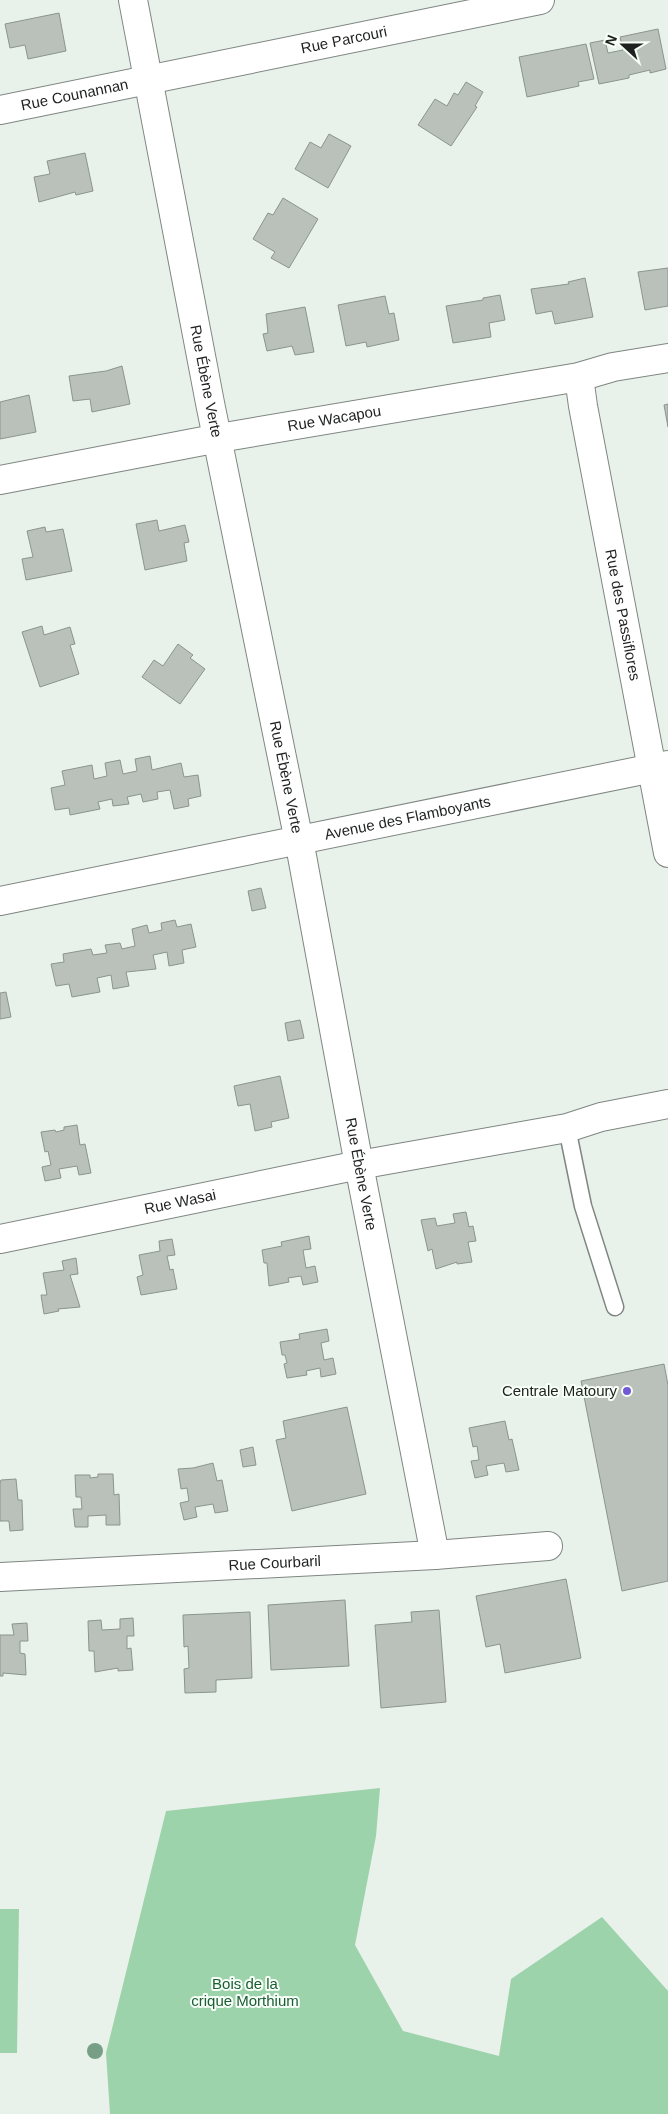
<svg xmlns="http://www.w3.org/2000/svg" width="668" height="2114" viewBox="0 0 668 2114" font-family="Arial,sans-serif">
<rect width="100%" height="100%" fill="#e9f1eb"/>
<!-- green -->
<g fill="#9dd3ab">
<path d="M380,1788l-4,48 -21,109 48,86 96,25 12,-77 91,-62 66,74v123h-558l-4,-61 60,-242z"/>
<path d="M0,1909h19l-2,144h-17z"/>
</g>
<!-- building -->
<g fill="#bac1bb" stroke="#8c948e">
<path d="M59,13l7,38 -38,8 -3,-14 -15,3 -5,-24z"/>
<path d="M658,29l8,40 -16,4v-3l-21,5v3l-30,6 -9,-41 15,-3 3,13 15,-3 -3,-13z"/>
<path d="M586,44l8,35 -16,3 1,4 -52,11 -8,-40z"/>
<path d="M466,82l17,10 -8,14 2,1 -26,39 -33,-21 17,-26 12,7 7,-13 4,2z"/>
<path d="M329,134l22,12 -23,42 -33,-19 15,-27 11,6z"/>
<path d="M85,153l8,38 -17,4 -1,-3 -36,10 -5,-25 16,-3 -3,-13z"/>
<path d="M283,198l35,21 -29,49 -18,-10 4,-6 -22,-13 15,-26 5,2z"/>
<path d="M668,268v38l-23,4 -7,-38z"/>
<path d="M585,278l8,39 -38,7 -3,-13 -16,3 -5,-25 38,-5 -1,-2z"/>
<path d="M500,295l5,25 -16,3 2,14 -38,6 -7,-37 37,-6v-2z"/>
<path d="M385,296l4,18 5,-1 5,27 -32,7 -1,-5 -20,4 -8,-41z"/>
<path d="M305,307l9,45 -19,3 -3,-9 -25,5 -4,-17 5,-1 -2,-19z"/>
<path d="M122,366l8,38 -38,8 -2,-13 -17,2 -4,-25 37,-5z"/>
<path d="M29,395l7,37 -36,7v-37z"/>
<path d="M668,404v23l-4,-22z"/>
<path d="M157,520l2,11 26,-6 4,17 -5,1 3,18 -42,9 -9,-46z"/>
<path d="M45,527l1,5 17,-3 9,42 -46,9 -4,-21 11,-2 -6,-26z"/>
<path d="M42,626l2,9 26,-8 5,17 -5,1 9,29 -39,13 -18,-55z"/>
<path d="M178,644l15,11 -3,3 15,11 -25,35 -38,-27 12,-17 9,6z"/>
<path d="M150,756l2,14 29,-7 3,14 14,-2 3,21 -13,3 1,7 -15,3 -4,-19 -13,2 1,7 -15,3 -2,-8 -14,3 2,7 -16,2 -1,-7 -14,3 2,7 -30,6 -1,-7 -14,2 -4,-22 14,-3 -3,-14 30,-6 2,14 13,-3 -2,-13 15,-3 3,14 14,-3 -2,-12z"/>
<path d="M261,888l5,20 -14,3 -4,-20z"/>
<path d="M175,920l2,7 14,-3 5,23 -14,3 2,13 -15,3 -2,-14 -14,3 3,14 -30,3 3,14 -16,3 -2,-14 -14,3 3,14 -28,5 -3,-13 -13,2 -5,-22 13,-2 -1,-8 28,-5 2,6 14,-2 -2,-8 15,-2 2,6 13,-3 -3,-17 15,-4 2,8 13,-3 -1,-7z"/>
<path d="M6,992l5,25 -11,2v-26z"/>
<path d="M300,1020l4,18 -16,3 -3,-18z"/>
<path d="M280,1076l9,42 -18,4 1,5 -17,4 -5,-27 -12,2 -4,-20z"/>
<path d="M77,1125l3,20 5,-1 6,29 -12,2 -2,-9 -18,3 2,9 -16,3 -3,-14 9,-2 -3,-14 -3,1 -4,-20 14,-2 1,2 8,-2v-3z"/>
<path d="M466,1212l3,15 4,-1 3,15 -8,1 4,20 -15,2v-2l-21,7 -4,-20 -4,2 -7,-31 14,-2 2,8 18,-3 -2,-9z"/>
<path d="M309,1236l2,13 -8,1 3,18 9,-2 3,16 -15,3 -2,-9 -13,2 1,4 -20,4 -2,-23h-3l-2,-13 20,-4 -1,-4z"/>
<path d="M172,1239l3,16 -8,1 3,14 3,-1 4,20 -36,6 -4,-18 6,-2 -4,-20 21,-4 -1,-10z"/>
<path d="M76,1258l2,16 -8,1 10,32 -22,2 1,2 -15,3 -3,-19h6l-4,-22 21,-3 -2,-9z"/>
<path d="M327,1329l2,12 -8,2 3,17 9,-2 3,16 -15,3 -1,-9 -14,3 1,4 -20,3 -3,-14 3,-1 -2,-8h-3l-2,-13 20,-3 -1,-5z"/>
<path d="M664,1364l4,21v196l-46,10 -41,-210z"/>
<path d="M347,1407l19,87 -74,17 -16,-71 10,-2 -3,-17z"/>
<path d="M505,1421l4,19 3,-1 7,31 -13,2 -2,-9 -18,3 2,9 -13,3 -4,-17 8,-1 -2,-14 -4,1 -4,-19z"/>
<path d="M253,1447l3,18 -13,2 -3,-17z"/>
<path d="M213,1463l4,18 5,-1 6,31 -13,2 -2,-9 -18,3 2,10 -13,3 -4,-17 9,-2 -2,-13 -6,1 -3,-20 15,-1z"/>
<path d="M98,1474h15l1,21 5,-1 1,31h-14v-10l-18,1v11h-13l-2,-18h9l-1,-12h-5l-1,-22h15v3l8,-1z"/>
<path d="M16,1479l2,21h4l1,30 -13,1 -1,-10h-9v-38l1,-3z"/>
<path d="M566,1579l15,79 -76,15 -5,-29 -14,3 -10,-51z"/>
<path d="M345,1600l4,66 -78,4 -3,-65z"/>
<path d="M439,1610l7,92 -65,6 -6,-83 37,-3 -1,-10z"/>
<path d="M250,1612l2,66 -36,2v12l-31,1 -1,-24 5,-1 -1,-22 -4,1 -1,-32z"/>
<path d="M133,1618l1,18h-7v13l4,-1 2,22 -15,1v-3l-23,4 -1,-21h-5l-1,-30 13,-1 1,10 18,-1v-10z"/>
<path d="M27,1623l1,18h-8v12l5,1 1,21 -23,-2v3h-3v-41h14l-2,-11z"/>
</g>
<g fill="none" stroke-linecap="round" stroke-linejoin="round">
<defs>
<path id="service" d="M567,1128l16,78 32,101"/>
<g id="minor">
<path id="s1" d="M133,0l77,403 92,453 57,309 76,390"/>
<path id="s2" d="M0,110l540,-110"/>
<path id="s3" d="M579,377l4,29 85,447"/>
<path id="s4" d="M0,480l219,-42 360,-61 34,-10 55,-9"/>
<path id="s5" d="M0,901l668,-136"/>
<path id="s6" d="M0,1239l359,-74 208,-37 34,-11 67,-13"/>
<path id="s7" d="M0,1577l435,-22 113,-9"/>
</g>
</defs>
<!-- service casing -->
<use href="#service" stroke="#7f8681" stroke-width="19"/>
<!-- minor casing -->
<use href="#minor" stroke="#7f8681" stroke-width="30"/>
<!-- service -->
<use href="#service" stroke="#fff" stroke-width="16"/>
<!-- minor -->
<use href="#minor" stroke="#fff" stroke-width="28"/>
</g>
<!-- trees -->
<circle fill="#779f86" cx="95" cy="2051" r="8"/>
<!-- markers -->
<circle fill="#735ad4" stroke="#f7fff8" stroke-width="2" cx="627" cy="1391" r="5"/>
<g text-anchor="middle" stroke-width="4" stroke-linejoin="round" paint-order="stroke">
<!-- street labels -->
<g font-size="15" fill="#1e211f" stroke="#f7fff8">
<text dy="5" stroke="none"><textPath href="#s2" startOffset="351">Rue Parcouri</textPath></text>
<text dy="5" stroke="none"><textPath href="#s2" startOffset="76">Rue Counannan</textPath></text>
<text dy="5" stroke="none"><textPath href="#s1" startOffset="388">Rue Ébène Verte</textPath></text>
<text dy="5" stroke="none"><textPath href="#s4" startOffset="340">Rue Wacapou</textPath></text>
<text dy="5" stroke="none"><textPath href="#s3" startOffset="242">Rue des Passiflores</textPath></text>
<text dy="5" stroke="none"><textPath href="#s1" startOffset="792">Rue Ébène Verte</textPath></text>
<text dy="5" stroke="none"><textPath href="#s5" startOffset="416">Avenue des Flamboyants</textPath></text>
<text dy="5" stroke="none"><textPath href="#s1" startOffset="1196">Rue Ébène Verte</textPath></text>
<text dy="5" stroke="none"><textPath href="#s6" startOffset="184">Rue Wasai</textPath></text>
<text dy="5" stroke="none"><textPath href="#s7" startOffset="275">Rue Courbaril</textPath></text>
</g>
<!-- poi labels -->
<g font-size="15" fill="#1e211f" stroke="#f7fff8" text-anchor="end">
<text x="617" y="1396">Centrale Matoury</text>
</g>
<!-- park labels -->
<g font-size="15" fill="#1a5c33" stroke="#f7fff8">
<text x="245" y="1989">Bois de la<tspan x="245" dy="17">crique Morthium</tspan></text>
</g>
</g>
<!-- north arrow -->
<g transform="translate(623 45) rotate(291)" stroke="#f7fff8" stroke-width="4" paint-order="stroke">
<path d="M0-4L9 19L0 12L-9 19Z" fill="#1e211f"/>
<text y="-8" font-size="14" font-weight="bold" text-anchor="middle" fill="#1e211f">N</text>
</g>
</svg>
